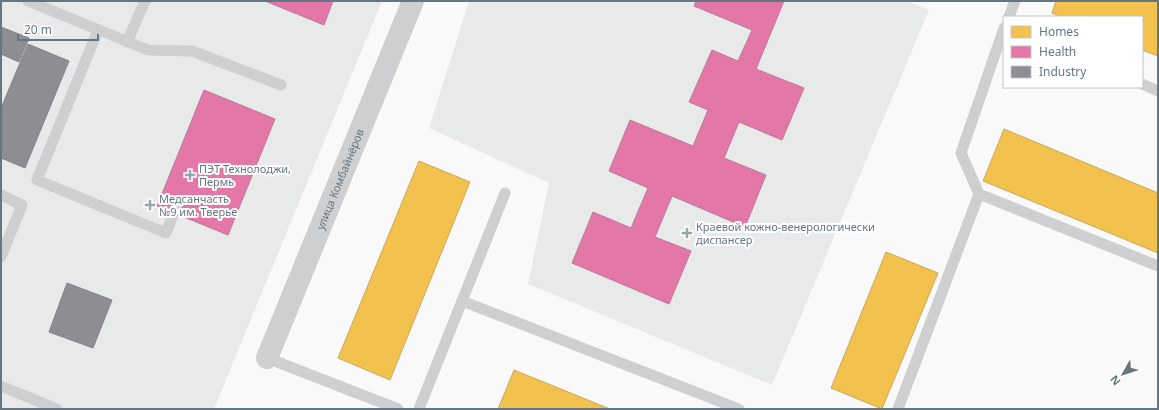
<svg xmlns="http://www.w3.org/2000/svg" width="1159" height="410" viewBox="0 0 1159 410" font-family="'Noto Sans',sans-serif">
<rect width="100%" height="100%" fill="#f9f9f9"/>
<!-- built -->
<g fill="#e8e9e9">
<path d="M1,1h381l-168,408h-213z"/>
<path d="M469,1h438l22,9 -157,375 -244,-101 21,-101 -120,-55z"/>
</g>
<!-- homes -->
<g fill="#f2c14e" stroke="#c8aa5e">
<path d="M1056,1h102v55l-16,-6v-33h-80l-10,-4z"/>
<path d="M1004,129l154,64v60l-175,-72z"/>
<path d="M419,161l51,21 -80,198 -52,-22z"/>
<path d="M886,252l52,21 -56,136 -51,-21z"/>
<path d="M514,370l96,39h-112z"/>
</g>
<!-- health -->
<g fill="#e377a8" stroke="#bd779d">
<path d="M265,1h68l-9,24z"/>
<path d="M696,1h88l-28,68 48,19 -22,52 -43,-18 -15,36 42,17 -21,52 -73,-31 -17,41 36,14 -22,53 -97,-41 21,-51 38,16 17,-40 -39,-17 21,-51 63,26 15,-36 -19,-8 23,-52 26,11 14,-31 -58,-24z"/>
<path d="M204,90l71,29 -47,116 -71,-29z"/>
</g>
<!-- industry -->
<g fill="#8d8d92" stroke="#81868e">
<path d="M1,27l28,11 -10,24 -18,-8z"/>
<path d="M28,44l41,17 -44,107 -24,-10v-50z"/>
<path d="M67,283l45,17 -19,48 -44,-16z"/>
</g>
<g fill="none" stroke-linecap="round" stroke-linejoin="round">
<!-- service -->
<g stroke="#cecfd0" stroke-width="11">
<path d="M28,1l120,49 44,1 89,34"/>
<path d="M1009,17l6,-16"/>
<path d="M98,30l-61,150 129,53 10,-26"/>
<path d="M127,42l18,-41"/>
<path d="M1142,84l16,7"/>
<path d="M979,194l179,72"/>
<path d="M1,195l21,10 -21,52"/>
<path d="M462,301l277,108"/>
<path d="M267,358l131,51"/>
<path d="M1,386l56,23"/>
<path d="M419,409l86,-216"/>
<path d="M898,409l81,-215 -18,-41 43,-125"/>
</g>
<!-- minor -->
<path stroke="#cecfd0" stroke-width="22" id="s1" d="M267,358l146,-357"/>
</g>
<!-- markers -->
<g fill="#99a4ac" stroke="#fff" stroke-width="1.5">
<path d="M188 169h4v4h4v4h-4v4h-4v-4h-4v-4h4z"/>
<path d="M148 199h4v4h4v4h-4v4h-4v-4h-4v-4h4z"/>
<path d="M685 227h4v4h4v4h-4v4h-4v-4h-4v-4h4z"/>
</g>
<g text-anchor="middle" stroke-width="4" stroke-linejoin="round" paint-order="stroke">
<!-- poi labels -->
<g font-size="11" fill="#657683" stroke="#fff" text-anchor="start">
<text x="199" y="173">ПЭТ Технолоджи,<tspan x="199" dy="13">Пермь</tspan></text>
<text x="159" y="203">Медсанчасть<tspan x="159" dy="13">№9 им. Тверье</tspan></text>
<text x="696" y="231">Краевой кожно-венерологически<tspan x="696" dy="13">диспансер</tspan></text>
</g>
<!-- street labels -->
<g font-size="11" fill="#657683" stroke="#fff">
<text dy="4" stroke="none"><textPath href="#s1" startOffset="193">улица Комбайнёров</textPath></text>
</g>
</g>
<!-- border -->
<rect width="1159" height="410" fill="none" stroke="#657683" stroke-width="4"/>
<!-- legend -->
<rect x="1003" y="16" width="140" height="72" fill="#ffffff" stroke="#c1c8cd"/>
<rect x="1011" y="26" width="20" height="12" fill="#f2c14e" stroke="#c1c8cd"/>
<text x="1039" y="36" font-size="12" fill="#657683">Homes</text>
<rect x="1011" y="46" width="20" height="12" fill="#e377a8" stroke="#c1c8cd"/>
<text x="1039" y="56" font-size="12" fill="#657683">Health</text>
<rect x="1011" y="66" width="20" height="12" fill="#8d8d92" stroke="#c1c8cd"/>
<text x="1039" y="76" font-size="12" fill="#657683">Industry</text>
<!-- north arrow -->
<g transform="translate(1123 374) rotate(231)" stroke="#ffffff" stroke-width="3" paint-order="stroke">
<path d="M0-3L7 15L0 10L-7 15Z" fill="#657683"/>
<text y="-6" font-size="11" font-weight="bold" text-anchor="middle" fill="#657683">N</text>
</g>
<!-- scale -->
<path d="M18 34v6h80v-6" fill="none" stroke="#657683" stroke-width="2"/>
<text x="24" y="34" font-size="12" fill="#657683" stroke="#ffffff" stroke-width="3" paint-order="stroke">20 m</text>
</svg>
